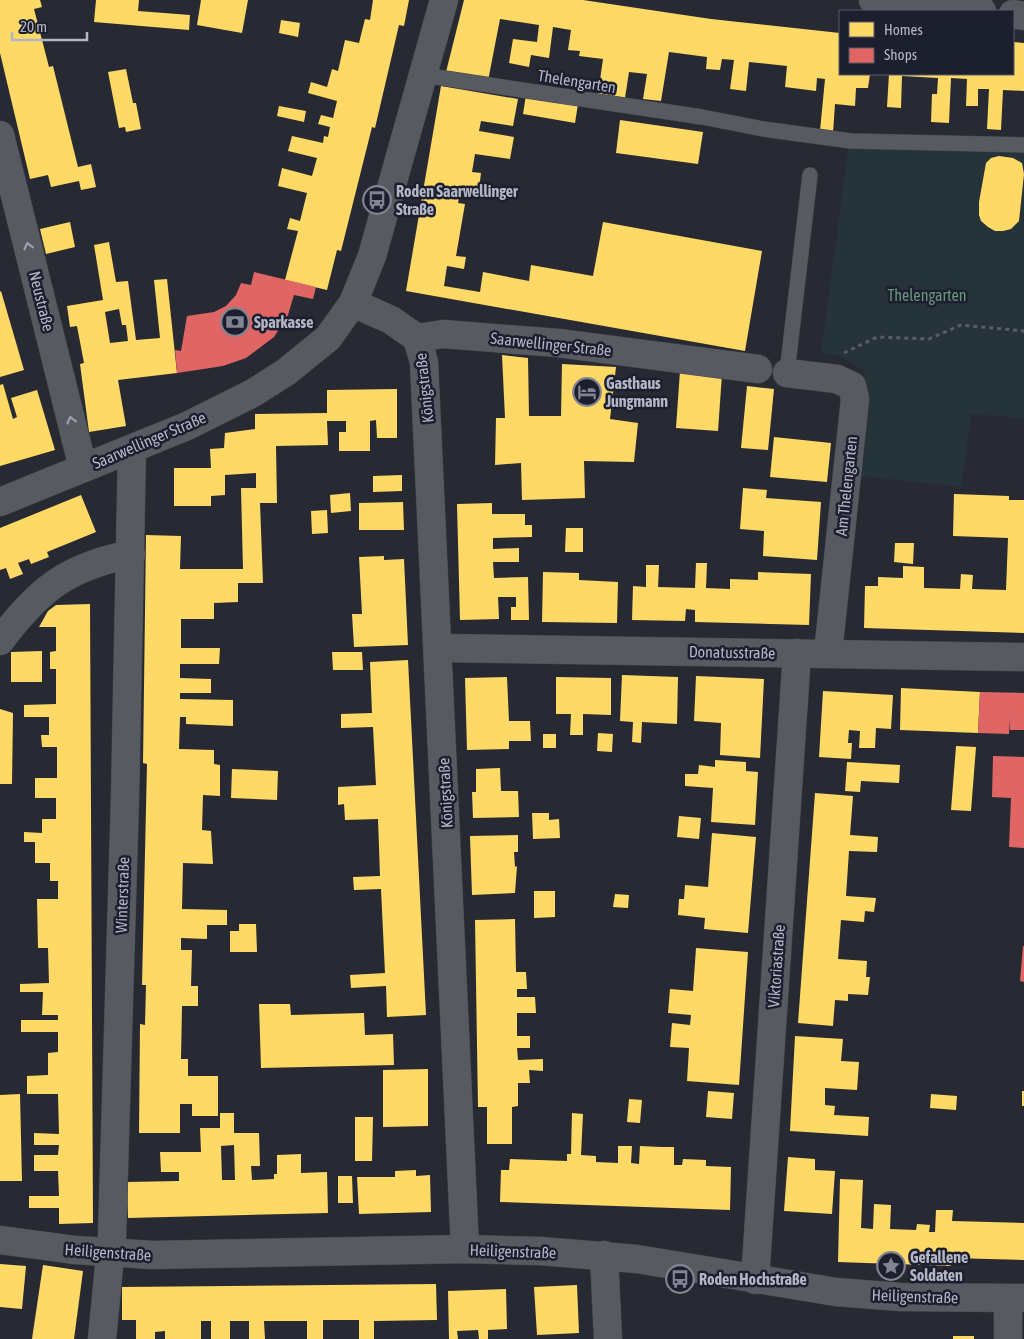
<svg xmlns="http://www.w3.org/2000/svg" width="1024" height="1339" viewBox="0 0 1024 1339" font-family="'Asap Condensed',sans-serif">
<rect width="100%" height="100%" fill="#282a33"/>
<!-- green -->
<path fill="#263339" d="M849,143l175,10v265l-53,-4 -9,73 -102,-11 9,-77 -5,-28 -25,-16 -18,-2z"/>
<!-- homes -->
<g fill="#ffd966" fill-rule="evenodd">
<path d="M0,0h40l2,7 -8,2 15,58 4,-1 25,101 13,-3 5,23 -15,3 -2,-9 -28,6 -3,-12 -18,4 -30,-126z"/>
<path d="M96,0h43l-1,11 52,4 -1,15 -95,-8z"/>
<path d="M201,0h47l-6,33 -45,-8z"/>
<path d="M373,0h36l-5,26 -5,-1 -24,103 -3,-1 -31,124 -4,-1 -10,40 -42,-10 13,-49 -11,-2 3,-11 10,3 7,-28 -29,-7 4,-18 30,8 5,-18 -29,-7 4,-15 31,7 1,-7 4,1 2,-10 -12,-3 3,-9 12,3 4,-17 -29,-8 3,-11 16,5 5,-18 6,2 7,-31 14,3 6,-24 5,1z"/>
<path d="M464,0h119l128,19 129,14v41h30l-2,14h-12l-1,18 -20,-2 -2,29 -13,-2 5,-52 -8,-1 -1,13 -31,-4 2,-21 -38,-4 -3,29 -16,-2 4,-29 -12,-1 -2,11 -14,-1 1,-12 -38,-5 -8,49 -18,-2 4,-25 -18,-2 -4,26 -27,-4 5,-35 -24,-3 1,-5 -12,-1 3,-20 -18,-3 -4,31 -18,-3 -2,12 -20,-4 4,-24 24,3 2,-17 -39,-6 -12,62 -42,-9z"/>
<path d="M281,20l19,3 -2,14 -19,-4z"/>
<path d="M1013,42l11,1v48l-21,-1 -2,40 -14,-1 2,-40h-11v17h-12l1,-27 -16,-1 -2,45 -18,-1 1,-28h5l1,-16 -36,-2 -1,32 -14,-1 2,-33h124z"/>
<path d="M126,69l7,34h3l5,26 -15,3 -1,-5 -6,1 -11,-56z"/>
<path d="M441,86l77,13 -5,27 -32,-5 -2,10 35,6 -4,22 -35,-5 -3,18 9,1 -2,16 -18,-3 -3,17 7,1 -9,52 10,1 -2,12 -17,-3 -3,20 36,6 3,-20 46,9 2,-16 62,11 10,-54 159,29 -17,100 -339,-60z"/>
<path d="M526,95l52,9 -3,19 -52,-9z"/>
<path d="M279,106l27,5 -2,11 -27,-6z"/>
<path d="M620,120l83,12 -5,32 -82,-11z"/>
<path d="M999,156l14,2 9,5 2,11 -5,47 -8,8 -8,2h-8l-7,-4 -7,-6 -2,-6v-13l7,-39 5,-5z"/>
<path d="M70,222l5,25 -29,7 -6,-25z"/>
<path d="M109,242l7,40 12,-1 8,59 24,-2 -6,-58 13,-1 10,94 -59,7 8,46 -37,6 -9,-68 4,-1 -7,-37 -7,1 -3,-21 36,-6 -9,-55zM119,309l3,16h4l2,16 -18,2 -5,-31z"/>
<path d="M1,291l23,79 -24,7v-85z"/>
<path d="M502,355l26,3 1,58h32l1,-52 54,3 -6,52 28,4 -4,39 -50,-1 1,37 -63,2 -1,-37 -26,2 1,-47h9z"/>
<path d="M680,371l42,3 -4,57 -42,-3z"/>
<path d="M3,384l10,35 4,-2 -6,-19 26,-8 18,60 -55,16v-81z"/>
<path d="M747,386l27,3 -6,61 -27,-2z"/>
<path d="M397,389v49h-20l-1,-18 -6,1v30h-31v-19h7v-11h-19l1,24 -52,1 1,57h-17l3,80h-25v19l-24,1v16h-33v29h39l-1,16h-39v14l31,1v14h-31v6l53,1v26l-47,-2v-7h-6l-1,32 35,1v14l6,1v31l-17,-1 -1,35 9,1 2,33 -30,-1 -1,46 45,1v15h-20v14l-26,-1v12h11l-1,36h7v20h-16l-1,53h7v17h30v40h-26v-12h-12v29h-41l1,-109 5,1 1,-40h-4l5,-221 -4,-1 3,-228 35,1 -1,33h63l-2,-81h15v-15l-31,2v20l-14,1v10h-37v-38h37l-1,-19 14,-1 1,-15 30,-4v-15l72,-1v-23z"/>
<path d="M774,437l57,6 -4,39 -57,-5z"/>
<path d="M402,475v16l-29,1v-16z"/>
<path d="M743,488l24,2 -1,8 55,4 -4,58 -54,-4 1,-25 -24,-2z"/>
<path d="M350,493l1,18 -20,2 -1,-18z"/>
<path d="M954,494l55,2v4h15v133l-160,-5 1,-42h13v-9l25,1v-12l21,1v21l36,1 1,-15 12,1 -1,14 34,1 2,-52 -55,-2z"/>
<path d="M81,495l15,37 -49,20 2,5 -18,7 -2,-5 -11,4 5,11 -13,5 -4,-11 -6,2v-42z"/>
<path d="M403,502l1,28h-45v-27z"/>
<path d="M492,503v11h33v11h7v12l-39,1v11l26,-1v14h-26l1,16 34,-1 1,43h-18v-13h5v-10h-18l1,22 -39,1 -3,-116z"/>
<path d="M327,510l1,23 -16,1 -1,-23z"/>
<path d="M566,528h17v24h-18z"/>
<path d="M895,543h19l-1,21 -19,-2z"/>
<path d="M384,556v4l20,-1 4,86 -54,2 -2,-33h10l-3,-57z"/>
<path d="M696,563h11l-1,25 24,1v-10l28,1v-8l53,2 -2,51 -114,-3v-12l-9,-1 -1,12 -53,-1 1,-34 13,1v-22h13l-1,22 37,1z"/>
<path d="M543,572l36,1v7l39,2 -1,41 -75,-1z"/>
<path d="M90,604l3,619 -34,1v-16h-30v-12h30l-1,-25h-24v-16h24l1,-10h-25v-12l25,1 -1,-40h-31v-18l21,-1v-22l10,-1v-20h-37v-12h37v-5h-16l1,-23h-23v-8l29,-1 -1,-35h-10l-1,-49h21v-18h-8v-18h-15v-21h-11v-10l18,1v-14h14v-21h-21v-20h22v-31h-15l-1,-12h8v-18h-25v-12l32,-1v-35h-6v-17l6,-1v-24h-17l9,-16 8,-6z"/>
<path d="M42,651v31h-31v-30z"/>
<path d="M332,652h30l1,18h-30z"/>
<path d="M408,660l18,355 -39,2 -1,-31 -35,2 -1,-13 35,-2 -4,-84 -27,1 -1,-13 27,-1 -2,-57 -33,1 -1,-16 -6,1v-18l38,-2 -3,-58 -32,1v-14l31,-1 -2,-51z"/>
<path d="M622,675l56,2 -1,47 -35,-2 -1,21 -9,-1 1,-20 -13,-1z"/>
<path d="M696,676l68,3 -4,79 -40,-3 1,-32 -27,-2z"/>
<path d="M507,677l2,44h21l1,20h-22v8l-42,1 -2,-72z"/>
<path d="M556,677l55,1v37l-28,-1v21h-13l1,-21h-15z"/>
<path d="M901,688l79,4 -2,41 -78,-3z"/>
<path d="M823,691l70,4 -2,34 -15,-1 -1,20h-16l1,-17 -11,-1 -1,13h4l-1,16 -32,-2z"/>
<path d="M0,709l13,4 -1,71h-12z"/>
<path d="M598,733l15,1 -1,18 -15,-1z"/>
<rect x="543" y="734" width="13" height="14"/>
<path d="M956,746l20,1 -5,64 -20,-1z"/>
<path d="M715,760l31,2v9l12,1 -3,53 -44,-3 2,-34 -28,-2v-12h13l1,-9 16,2z"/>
<path d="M847,762l53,3 -1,18 -38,-2 -1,11 -15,-1z"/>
<path d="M500,768l1,23h17l1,26 -46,1 -1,-26h4v-23z"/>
<path d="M232,769l46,2 -1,29 -46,-2z"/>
<path d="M815,793l38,3 -3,39 28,2 -1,15 -28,-1 -3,45 30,2 -2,14 -9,-1 -1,11 -23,-2 -3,39 29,2 -1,16h4l-2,18 -20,-1v7l-13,-1 -2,26 -35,-3z"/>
<path d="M532,813h17v7l10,-1 1,19 -27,1z"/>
<path d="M679,816l22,2 -2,21 -22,-2z"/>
<path d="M712,833l44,4 -8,96 -44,-4 1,-11 -27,-3 1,-16h5l1,-14 23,2z"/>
<path d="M518,835v17h-4l1,15 2,-1 -2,27 -43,2 -2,-59z"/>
<path d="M534,891h21v26l-21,1z"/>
<path d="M615,894l14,1 -1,13 -15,-1z"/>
<path d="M515,919l1,53h10l1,17h-10v8h18l1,16h-19v23h13v12h-13l1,12 25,-1v12l-14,-1 1,13h-12v23l-6,1v37h-25v-37h-9l-3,-187z"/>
<path d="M239,924h17l1,28h-27v-21h9z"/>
<path d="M696,948l52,4 -9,133 -52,-4 2,-33 -19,-1 2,-24 18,2 1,-10 -23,-2 2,-24 23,2z"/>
<path d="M259,1004h31l1,11 73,-2 1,22 28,-1 1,31 -133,3z"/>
<path d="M795,1036l48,3 -2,22 18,1 -2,28 -32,-2v17l10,1 -1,9 35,2 -1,19 -78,-5z"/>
<path d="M428,1069v57l-45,1v-57z"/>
<path d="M708,1091l26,2 -2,26 -26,-2z"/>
<rect x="1022" y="1091" width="2" height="15"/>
<path d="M20,1094l2,87h-22v-86z"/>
<path d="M931,1094l26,2 -1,14 -26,-2z"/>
<path d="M629,1099l13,1 -2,23 -13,-1z"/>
<path d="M220,1113h14v20h25l1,33h-9l1,14 22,-1v-5h3v-19l24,-1v19l26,-1 1,41 -200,5 -1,-36 52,-1v-9h-18l-1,-20h41l-1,-24h20zM234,1145l1,35h-13l-1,-34z"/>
<path d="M572,1113l11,1 -2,41 15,1v6l22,1v-17h14l-1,17 8,1 1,-18 21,1h13v18h8l1,-6 23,1v6l25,1 -1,43 -230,-8 1,-32h8l1,-11 57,2v-7h4z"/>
<path d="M355,1117h18l-1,44h-17z"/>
<path d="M788,1157l27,2v11l20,1 -3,43 -48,-3z"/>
<path d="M416,1170v6l14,-1 1,37 -72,2 -2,-37h38v-6z"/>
<path d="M338,1176h14l1,27h-15z"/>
<path d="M840,1179l23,1 -2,48 12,1 1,-25 17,1 -1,24 26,1 1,-6 13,1 -1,7h6l1,-22h17l-1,11 72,2v37l-73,-2v8l-113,-4z"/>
<path d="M0,1264l26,2 -4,43 -22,-2z"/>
<path d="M43,1265l40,6 -9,68h-42z"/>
<path d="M436,1284l1,36 -63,1v18h-15v-19h-36v19h-16v-18h-43l1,18h-16v-18h-19v18h-19v-18h-10v18h-36v-8l-10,1v7h-19v-19h-14v-33z"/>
<path d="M577,1285l2,48 -42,2 -3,-48z"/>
<path d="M506,1289l1,40 -19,1v9h-9l-1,-9 -21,1 1,8h-9l-1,-48z"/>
<rect x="953" y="1336" width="21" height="3"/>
</g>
<!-- shops -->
<g fill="#e06666">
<path d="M254,272l62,15 -3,12 -19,-4 -6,20 -14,22 -28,21 -23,8 -46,7 -2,-23 6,1 6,-35 27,-4 12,-6 10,-11 5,-12 10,2z"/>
<path d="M980,692l44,1v37h-14v-11l-1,15 -31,-1z"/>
<path d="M993,756l31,1v91l-15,-1 2,-49 -19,-1z"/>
<path d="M1023,946h1v36l-4,-1z"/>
</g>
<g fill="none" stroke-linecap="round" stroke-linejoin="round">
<defs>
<g id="service">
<path d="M423,75l279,42 61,12 88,12 173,4"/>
<path d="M787,373l23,-198"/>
</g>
<g id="minor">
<path d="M0,135l83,333"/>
<path d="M353,303l38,17 26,18 26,-4 115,9 200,26"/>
<path d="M417,338l7,24 41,887"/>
<path d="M787,373l50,6 15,7 3,13 -27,254"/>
<path d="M0,641c39,-52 67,-74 131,-87"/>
<path d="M439,648l585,9"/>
<path d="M604,1255l4,84"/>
<path d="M755,1280l42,-627"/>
<path d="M102,1339l10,-103 13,-439 7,-347"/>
<path d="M1008,1339v-41"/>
</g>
<g id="tertiary">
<path d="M873,0l109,11"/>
<path d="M1013,14l11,2"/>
<path d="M0,502l187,-76 66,-33 33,-21 42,-34 25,-35 19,-47 72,-256"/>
<path d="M0,1240l75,10 78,5 312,-6 75,2 97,8 199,33 65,5 123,1"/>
</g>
</defs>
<!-- service casing -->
<use href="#service" stroke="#46474e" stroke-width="16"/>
<!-- minor casing -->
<use href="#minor" stroke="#46474e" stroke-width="29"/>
<!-- tertiary casing -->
<use href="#tertiary" stroke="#46474e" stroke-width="29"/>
<!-- path -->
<path stroke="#5b5d66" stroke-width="3" stroke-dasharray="4 4" stroke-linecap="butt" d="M844,353l33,-16 52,2 32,-14 63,6"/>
<!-- service -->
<use href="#service" stroke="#585a62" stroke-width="15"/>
<!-- minor -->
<use href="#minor" stroke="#585a62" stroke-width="28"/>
<!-- tertiary -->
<use href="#tertiary" stroke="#585a62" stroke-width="28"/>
</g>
<!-- one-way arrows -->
<defs><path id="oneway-chevron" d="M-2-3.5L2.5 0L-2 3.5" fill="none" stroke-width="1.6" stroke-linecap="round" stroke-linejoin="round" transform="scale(1.25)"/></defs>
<g stroke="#a0a3b1">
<use href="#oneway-chevron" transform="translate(28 246) rotate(-104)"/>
<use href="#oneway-chevron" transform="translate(71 420) rotate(-104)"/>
</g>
<!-- icons -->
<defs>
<symbol id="bus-ring" viewBox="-11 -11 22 22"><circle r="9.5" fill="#1c1f2e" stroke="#828492" stroke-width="1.5"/><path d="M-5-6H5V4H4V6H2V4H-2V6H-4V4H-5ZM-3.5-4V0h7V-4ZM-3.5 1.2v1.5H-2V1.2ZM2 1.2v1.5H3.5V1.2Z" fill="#828492"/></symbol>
<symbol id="bank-ring" viewBox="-11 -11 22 22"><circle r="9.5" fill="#1c1f2e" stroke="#828492" stroke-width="1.5"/><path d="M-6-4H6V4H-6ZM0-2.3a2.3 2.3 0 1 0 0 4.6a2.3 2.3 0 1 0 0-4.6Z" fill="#828492"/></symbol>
<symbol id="hotel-ring" viewBox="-11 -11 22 22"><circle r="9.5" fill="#1c1f2e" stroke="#828492" stroke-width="1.5"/><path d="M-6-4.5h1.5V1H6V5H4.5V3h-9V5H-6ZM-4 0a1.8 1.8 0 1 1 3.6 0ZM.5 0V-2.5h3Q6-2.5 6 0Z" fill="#828492"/></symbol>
<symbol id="sight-ring" viewBox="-11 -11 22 22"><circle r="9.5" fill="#1c1f2e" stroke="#828492" stroke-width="1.5"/><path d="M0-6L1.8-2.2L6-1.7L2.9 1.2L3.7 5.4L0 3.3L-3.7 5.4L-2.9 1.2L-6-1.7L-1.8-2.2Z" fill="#828492"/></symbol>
</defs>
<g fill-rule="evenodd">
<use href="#bus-ring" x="361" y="184" width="32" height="32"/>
<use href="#bank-ring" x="219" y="306" width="32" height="32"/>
<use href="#hotel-ring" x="571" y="376" width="32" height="32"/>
<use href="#sight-ring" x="875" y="1250" width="32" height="32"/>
<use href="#bus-ring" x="664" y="1263" width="32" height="32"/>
</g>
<g text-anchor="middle" stroke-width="5" stroke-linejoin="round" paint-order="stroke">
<!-- street labels -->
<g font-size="16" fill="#b2b5c5" stroke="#1c1f2e">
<text transform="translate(577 81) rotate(9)" y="6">Thelengarten</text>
<text transform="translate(42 301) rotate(76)" y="6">Neustraße</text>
<text transform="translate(551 344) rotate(6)" y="6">Saarwellinger Straße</text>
<text transform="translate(424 388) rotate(-96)" y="6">Königstraße</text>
<text transform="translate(149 440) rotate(-23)" y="6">Saarwellinger Straße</text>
<text transform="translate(846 486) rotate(-84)" y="6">Am Thelengarten</text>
<text transform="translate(732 652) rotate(1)" y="6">Donatusstraße</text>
<text transform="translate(445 793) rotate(-93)" y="6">Königstraße</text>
<text transform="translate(122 895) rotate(-88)" y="6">Winterstraße</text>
<text transform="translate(776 966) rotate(-86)" y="6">Viktoriastraße</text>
<text transform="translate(513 1251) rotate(2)" y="6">Heiligenstraße</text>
<text transform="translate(108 1252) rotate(4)" y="6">Heiligenstraße</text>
<text transform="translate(915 1296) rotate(2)" y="6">Heiligenstraße</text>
</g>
<!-- poi labels -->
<g font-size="16" font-weight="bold" fill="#b2b5c5" stroke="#1c1f2e" text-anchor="start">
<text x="396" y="197">Roden Saarwellinger<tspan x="396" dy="18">Straße</tspan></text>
<text x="254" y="328">Sparkasse</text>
<text x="606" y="389">Gasthaus<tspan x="606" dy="18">Jungmann</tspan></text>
<text x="910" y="1263">Gefallene<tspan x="910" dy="18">Soldaten</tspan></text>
<text x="699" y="1285">Roden Hochstraße</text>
</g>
<!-- park labels -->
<g font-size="16" fill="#6b947e" stroke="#1c1f2e">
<text x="927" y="301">Thelengarten</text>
</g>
</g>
<!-- legend -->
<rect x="839" y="10" width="175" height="65" fill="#1c1f2e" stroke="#585b6a"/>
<rect x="849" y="22" width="25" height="15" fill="#ffd966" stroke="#585b6a"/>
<text x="884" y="35" font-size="15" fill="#b2b5c5">Homes</text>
<rect x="849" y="48" width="25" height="15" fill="#e06666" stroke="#585b6a"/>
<text x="884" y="60" font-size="15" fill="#b2b5c5">Shops</text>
<!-- scale -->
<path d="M12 32v8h75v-8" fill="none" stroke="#b2b5c5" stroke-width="2.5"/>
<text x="20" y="32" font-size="15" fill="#b2b5c5" stroke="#1c1f2e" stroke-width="4" paint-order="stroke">20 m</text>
</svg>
